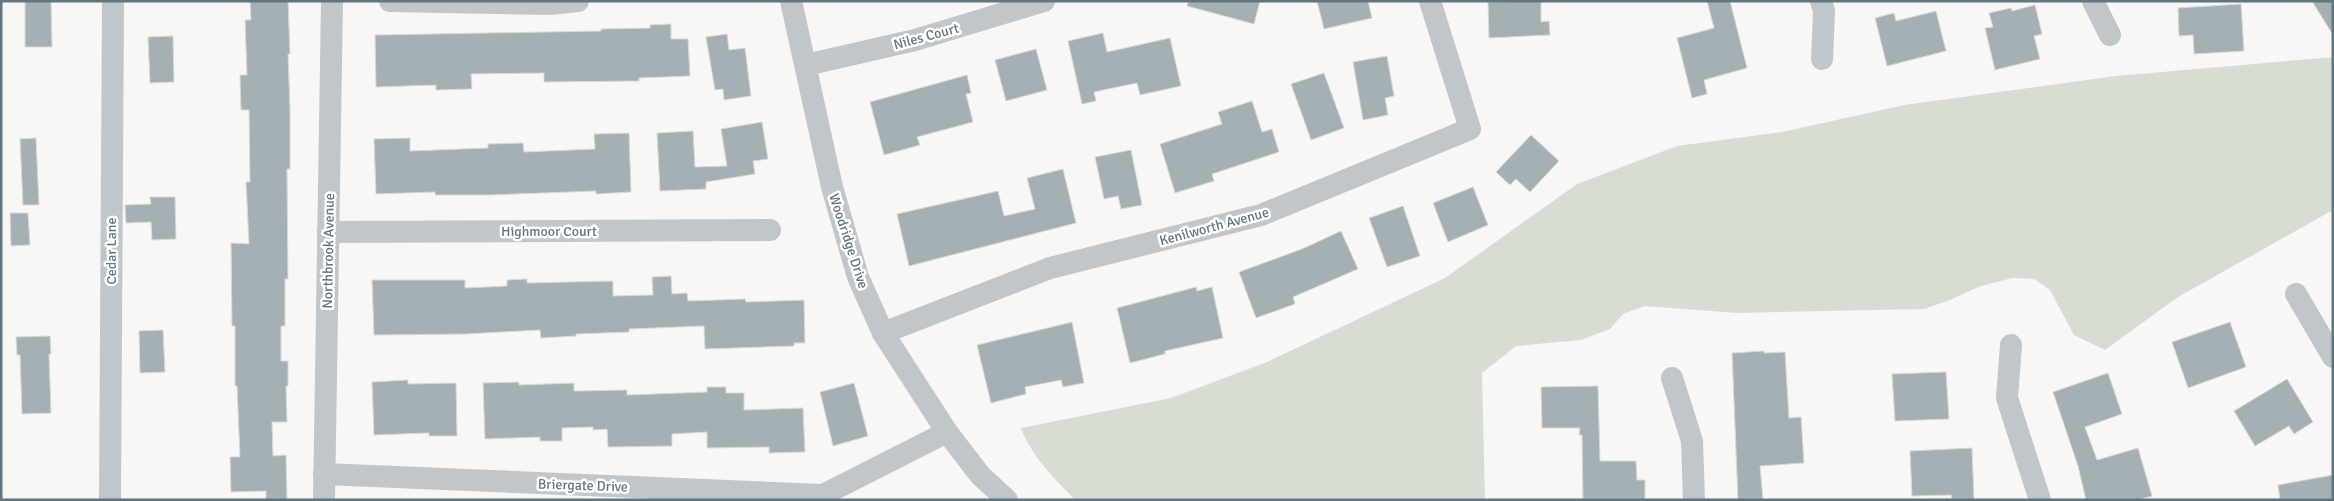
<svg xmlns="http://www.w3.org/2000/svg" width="2334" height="501" viewBox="0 0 2334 501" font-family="Signika,sans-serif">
<rect width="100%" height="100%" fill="#f8f7f5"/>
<!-- green -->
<path fill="#d8ddd4" d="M2333,57v153l-155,87 -73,53 -31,-15 -24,-45 -16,-11 -22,-1 -34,9 -28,13 -26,9 -187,4 -92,-7 -22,8 -13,15 -29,11 -65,6 -34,27 3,127h-410c-20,-21 -44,-44 -54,-72l150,-30 96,-36 178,-84 132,-94 100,-38 105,-14 122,-27 212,-29z"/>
<!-- building -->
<g fill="#a5b0b4" stroke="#d9d9d7">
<path d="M25,1h26l1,46h-27z"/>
<path d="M250,1h38l2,53h-2l2,55v60h-3l1,110h-3v47h-4v35h7v25h-2l1,36h-15l1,34 13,-1 1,45h-21v-9l-35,1 -1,-35h10l-3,-71h-2v-60h-3l-1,-83 18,1 -3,-62h4l-1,-72h-8l-1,-35h7l-2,-55h6z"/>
<path d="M1188,1h72l-6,23 -67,-18z"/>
<path d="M1317,1h51l4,17 -48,11z"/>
<path d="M1541,1v21l8,-1 1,14 -61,3 -1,-36z"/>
<path d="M1707,1h23l17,67 -43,12 3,14 -15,4 -15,-60 37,-10z"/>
<path d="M2312,1h21v34z"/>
<path d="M2241,4l3,47 -50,3 -1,-19 -14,1 -1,-28z"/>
<path d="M2035,5l7,29 -8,2 6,23 -45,11 -10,-42 8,-1 -4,-14 22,-5 1,3z"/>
<path d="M1936,11l10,40 -59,15 -12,-48 19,-5 2,8z"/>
<path d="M671,24v15h17l2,37 -51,2v3l-95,1v-9l-73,1 1,15 -36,1v-5l-60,2 -1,-52 226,-4v-2l49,-1v-3z"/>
<path d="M1103,33l4,19 63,-14 11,48 -41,9 -3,-12 -43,9 2,9 -14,3 -14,-63z"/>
<path d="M727,34l2,16 16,-2 6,48 -27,4 -1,-11 -8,1 -9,-53z"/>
<path d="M173,36l1,46 -24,1 -2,-46z"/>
<path d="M1036,49l11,41 -41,11 -11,-41z"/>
<path d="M1387,56l7,40 -9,2 3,17 -25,5 -10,-58z"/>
<path d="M1324,73l20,55 -33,12 -20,-56z"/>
<path d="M967,75l4,18 -5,1 7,28 -56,15 3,8 -36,10 -14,-53z"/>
<path d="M1252,101l10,31 10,-3 7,23 -67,22 2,7 -39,12 -15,-49 62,-20 -4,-12z"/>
<path d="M762,122l6,37 -15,2 2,13 -49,8v7l-46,2 -3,-58 36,-2 2,36 32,-1 -6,-37z"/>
<path d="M629,133l2,59 -35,2v-3l-106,4h-55v-3l-59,2 -2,-55 36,-1v13l78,-3v-4l35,-1 1,9 71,-3 -1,-15z"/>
<path d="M1531,135l28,26 -29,31 -14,-13 -6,6 -14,-13z"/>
<path d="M36,138l3,67h-16l-3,-66z"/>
<path d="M1131,150l11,55 -21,4 -3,-13 -14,3 -9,-42z"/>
<path d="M1063,169l13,54 -167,43 -12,-52 101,-23 6,25 31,-7 -8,-31z"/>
<path d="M1473,187l15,38 -40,17 -15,-39z"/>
<path d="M150,197h25l1,42 -24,1 -1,-18 -25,1 -1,-18 26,-1z"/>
<path d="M1403,206l17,50 -33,11 -18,-49z"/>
<path d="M10,213h18l2,32 -19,1z"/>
<path d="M1341,231l17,38 -65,28 2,7 -39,14 -17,-46 63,-23z"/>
<path d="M671,276l1,18 15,-1 1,8 57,-2 1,3 58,-2 1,43h-11v3l-89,3 -1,-23 -75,3v3l-53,2v2l-35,2 -1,-8 -74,4 -92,1 -2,-55h93v8l42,-2v-6l20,-1v4l86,-2v15l40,-1 -1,-18z"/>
<path d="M1196,287l1,4 15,-4 11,51 -58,13v3l-35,9 -13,-55z"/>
<path d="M1072,322l12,61 -21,4 -2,-7 -36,7 1,7 -35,9 -14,-58z"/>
<path d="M2230,322l16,45 -58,21 -16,-46z"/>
<path d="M163,330l2,42 -25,1 -1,-42z"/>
<path d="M50,336l1,18h-2l2,59 -29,1 -2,-59h-3l-1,-18z"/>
<path d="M1764,351v2l21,-1 4,66 12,-1 3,46 -44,3 3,34h-25l-6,-147z"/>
<path d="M1946,372l3,47 -54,2 -3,-47z"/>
<path d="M2108,373l14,41 -37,13 12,33 41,-12 14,48 -14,4h-52l-8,-34 -25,-74z"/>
<path d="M2287,379l26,43 -19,12 -5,-8 -34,20 -21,-35z"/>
<path d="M408,380v4l48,-1 1,53h-28v-3l-55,2 -2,-53z"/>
<path d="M519,382v3l55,-2v8l53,-1v5l80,-3v-5h19v6h18v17l59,-2 2,44 -36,1v-6l-62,1v-16l-35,2v12l-64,1 -1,-18 -14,1v-3l-31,1v13h-22v-4l-55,2 -2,-56z"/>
<path d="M854,383l14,53 -35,10 -13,-54z"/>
<path d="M1598,386l2,75h36l1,19h8v20h-62l-1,-65h-3l1,-7h-38l-1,-41z"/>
<path d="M1972,448l2,52h-22l-1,-5 -39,1 -2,-45z"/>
<path d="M2333,475v25h-53l-2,-15z"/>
</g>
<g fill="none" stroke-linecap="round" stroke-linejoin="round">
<!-- street -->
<g stroke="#c0c6c9" stroke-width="22">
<path d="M390,1l159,3 29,-3"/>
<path d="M791,1l41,186 26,90 25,56 64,99 33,43 27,25"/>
<path d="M1821,1l3,10 -2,48"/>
<path d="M2093,1l17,34"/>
<path d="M806,65l109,-25 129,-39"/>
<path d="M328,232l442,-2"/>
<path d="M2296,294l37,63"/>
<path d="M883,333l167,-65 211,-53 209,-86 -40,-128"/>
<path d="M2011,345l-4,53 33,102"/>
<path d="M1672,378l20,63 2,59"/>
<path d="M324,474l499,21 124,-63"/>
<path d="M110,500l3,-499"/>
<path d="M324,500l8,-499"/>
</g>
</g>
<g text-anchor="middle" stroke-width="5" stroke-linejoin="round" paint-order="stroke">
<!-- street labels -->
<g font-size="14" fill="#627680" stroke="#fff">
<text transform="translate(926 36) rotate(-15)" y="5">Niles Court</text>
<text transform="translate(1214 226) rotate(-15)" y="5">Kenilworth Avenue</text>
<text x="549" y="236">Highmoor Court</text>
<text transform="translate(849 241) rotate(72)" y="5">Woodridge Drive</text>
<text transform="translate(111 251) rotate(-90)" y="5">Cedar Lane</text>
<text transform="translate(328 251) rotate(-89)" y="5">Northbrook Avenue</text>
<text transform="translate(583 485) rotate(2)" y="5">Briergate Drive</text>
</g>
</g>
<!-- border -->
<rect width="2334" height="501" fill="none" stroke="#627680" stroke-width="5"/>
</svg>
